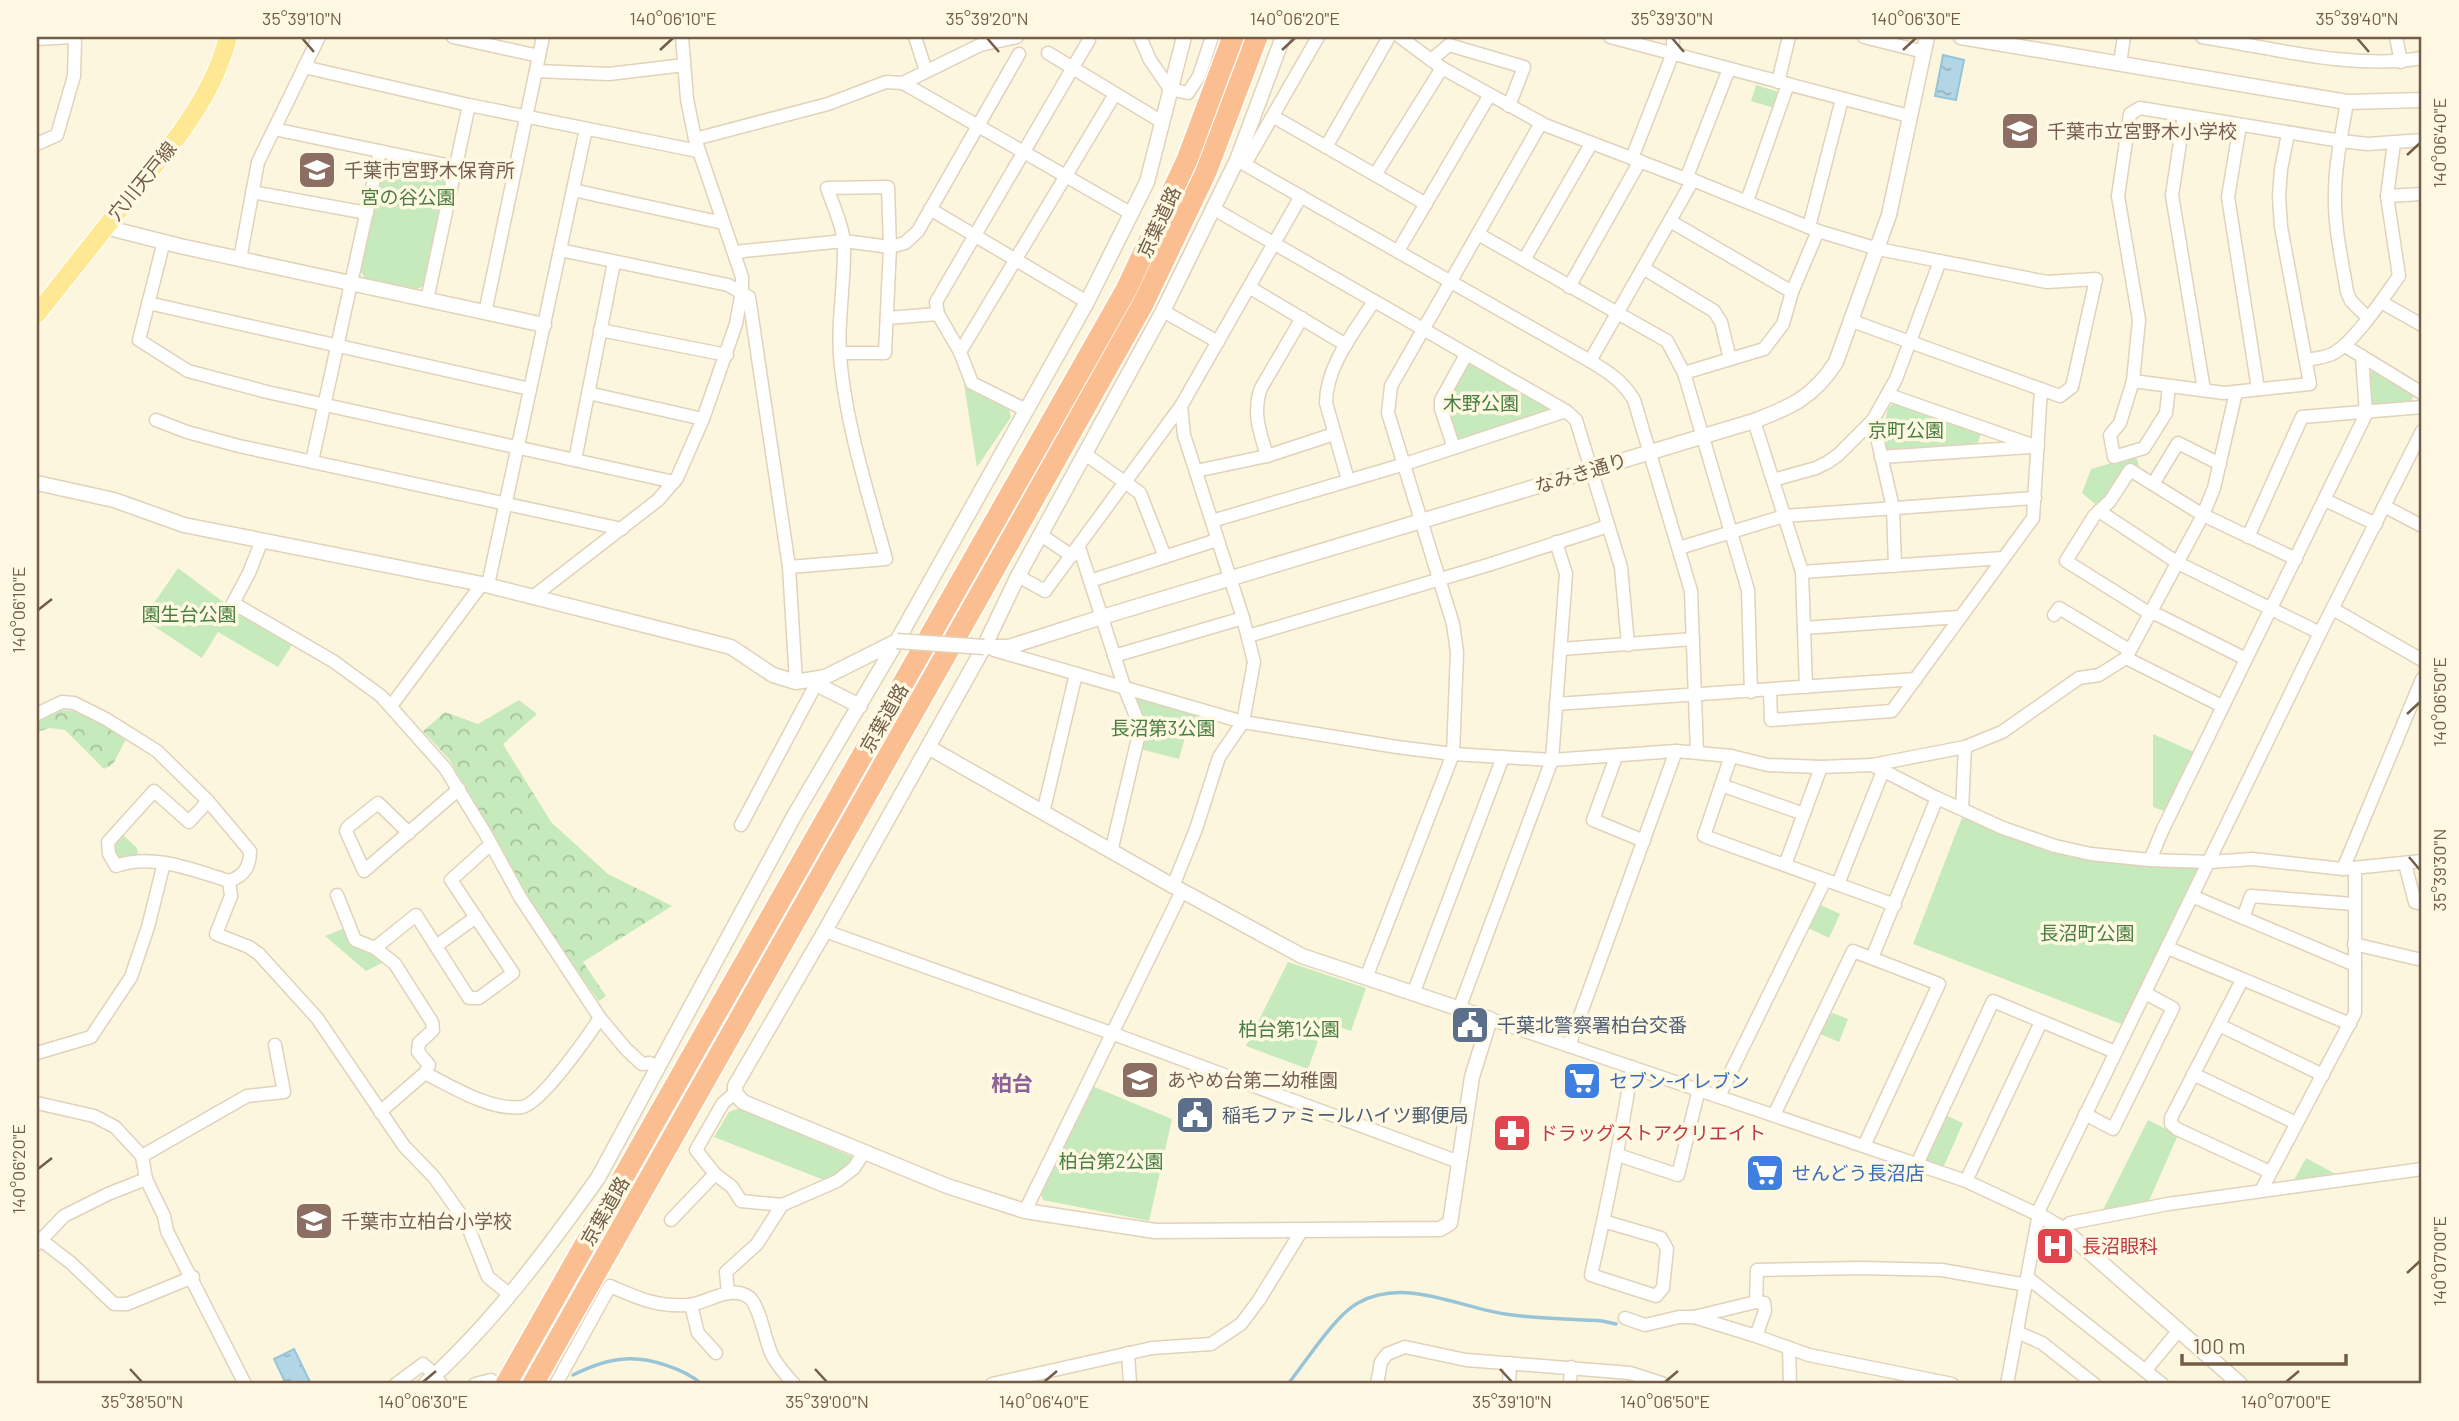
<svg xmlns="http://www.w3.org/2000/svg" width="2459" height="1421" viewBox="0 0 2459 1421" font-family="Barlow,'Noto Sans JP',sans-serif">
<defs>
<pattern id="forest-crowns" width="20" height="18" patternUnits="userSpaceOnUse" patternTransform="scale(1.75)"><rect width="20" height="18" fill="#c7eabc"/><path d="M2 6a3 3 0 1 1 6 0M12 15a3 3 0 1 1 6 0" fill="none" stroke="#a6c19b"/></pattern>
<pattern id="water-ripples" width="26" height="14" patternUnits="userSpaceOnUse" patternTransform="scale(1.75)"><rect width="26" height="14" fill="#b2d6e6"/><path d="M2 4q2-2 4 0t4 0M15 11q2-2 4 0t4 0" fill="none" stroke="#95b1bc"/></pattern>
</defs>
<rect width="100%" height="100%" fill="#fdf6de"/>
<!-- forest -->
<g fill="url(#forest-crowns)">
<path d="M519,700l18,14 -34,30 48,78 57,52 64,32 -89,56 23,34 -7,5 -50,-68 -35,-53 -14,-31 -51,-90 -26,-28 22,-19 33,12z"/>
<path d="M57,710l22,1 48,26 -14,27 -9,5 -39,-39 -15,-2 -13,4v-12z"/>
</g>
<!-- park -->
<g fill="#c7eabc">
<path d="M1756,85l23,7 -5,16 -23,-7z"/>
<path d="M389,157l51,12 6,8 -23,109 -6,3 -52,-11 -6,-9 21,-105z"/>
<path d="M1474,363l74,41v11l-90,30 -15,-39 23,-41z"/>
<path d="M2375,370l40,21 -5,14 -36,4 -5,-4 -3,-30z"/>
<path d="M964,384l43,19 4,14 -34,50z"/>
<path d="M1894,403l87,30 -4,14 -92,7 -6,-4 9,-42z"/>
<path d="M2136,456l5,17 -11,-8 -24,35 -11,4 -13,-11 9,-24z"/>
<path d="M178,568l52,39 64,35 -16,25 -60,-35 -16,26 -59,-39z"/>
<path d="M1138,699l65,17 -6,24 -12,-3 -6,22 -39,-10 -6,-46z"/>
<path d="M2153,734l41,18 -30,59 -11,-4z"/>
<path d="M1963,815l82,33 151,19 5,6 -77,152 -211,-81z"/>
<path d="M121,833l16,15 1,7 -20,4 -5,-10v-8z"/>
<path d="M1819,904l21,10 -11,24 -21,-10z"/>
<path d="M345,928l39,34 -18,9 -41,-35z"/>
<path d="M1288,962l78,26 -15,43 -26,-9 -17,47 -62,-23z"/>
<path d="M1833,1013l15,6 -9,23 -19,-8 8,-18z"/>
<path d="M1092,1086l80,33 -23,102 -106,-21 -3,-9z"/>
<path d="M740,1108l115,50 -9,13 -17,11 -115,-45 15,-25z"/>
<path d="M1943,1114l20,9 -20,45 -18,-6z"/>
<path d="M2148,1120l30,15 -30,68 -46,9z"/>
<path d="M2306,1158l35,19 -48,5z"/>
</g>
<!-- water -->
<g fill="url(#water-ripples)" stroke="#98c4d8" stroke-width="2">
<path d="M1943,55l21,5 -8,40 -21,-4z"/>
<path d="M294,1349l17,35h-25l-12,-25z"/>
</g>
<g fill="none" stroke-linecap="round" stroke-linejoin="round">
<!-- stream -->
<g stroke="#98c4d8" stroke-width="3.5">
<path d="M573,1375c16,-8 33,-15 52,-16 24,-2 59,10 77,25"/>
<path d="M1288,1384c17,-21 47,-69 70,-81 46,-26 100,4 147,11 32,5 65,5 97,7l14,3"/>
</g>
<defs>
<g id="minor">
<path d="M453,37l86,19"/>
<path d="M915,37l11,34"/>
<path d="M1140,37l10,23 20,29 18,4 11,-17 13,-39"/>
<path d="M1400,37l42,31 103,57 141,54 7,1 125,51 60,18 169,33 49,-3 -24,108 -12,9 -208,-75"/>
<path d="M1610,37l299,79"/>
<path d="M1864,37l60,15"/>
<path d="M2202,37c71,11 150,33 220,21"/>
<path d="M2396,37l5,25"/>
<path d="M37,39l34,-2"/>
<path d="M1048,53l114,69"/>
<path d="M1431,60l18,-15 75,22 -15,39"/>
<path d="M2120,63l4,-26"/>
<path d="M304,67l165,38 229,46"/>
<path d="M536,71l73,3 75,-9"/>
<path d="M1778,82l11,-45"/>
<path d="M903,83l229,131"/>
<path d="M2347,102c-5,31 -12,61 -12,92 -1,33 7,66 12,98l4,9 16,16"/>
<path d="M2184,116l-12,79 32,195"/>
<path d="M1274,117l152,87"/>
<path d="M2240,125l-12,72 30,192"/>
<path d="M274,129l182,38"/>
<path d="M695,139l133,-35 58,-22 17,1 77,-38 37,-8"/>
<path d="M37,144l20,-9 17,-59 1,-39"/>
<path d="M1326,147l63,-110"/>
<path d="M1632,158l41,-105v-16"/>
<path d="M1237,160l353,201c18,11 33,20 44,39l57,191 6,161"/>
<path d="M1245,164l73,-127"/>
<path d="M1375,175l67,-107"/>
<path d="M1686,179l43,-110"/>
<path d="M573,190l150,33"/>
<path d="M252,192l115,21"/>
<path d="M2387,196l35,-2"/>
<path d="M1747,201l41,-117"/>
<path d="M930,209l157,93"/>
<path d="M1214,209l352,202 10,9 45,147 7,78"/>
<path d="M1670,221l122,71"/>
<path d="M1809,227l33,-128"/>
<path d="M1478,234l189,107 17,32 64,217 3,102"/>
<path d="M164,241l-25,99 49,31 79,21 407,90"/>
<path d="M560,250l168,35 21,12 40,270 7,115"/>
<path d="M1398,251l91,-155"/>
<path d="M734,252l110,-11 46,6 15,-4 13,-12 101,-177"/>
<path d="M240,259l18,-97 61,-125"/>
<path d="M1524,260l67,-116"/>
<path d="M1643,268l71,43 7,11 9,37"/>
<path d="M1249,287l97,58"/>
<path d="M1569,287l71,-126"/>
<path d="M427,300l42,-195"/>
<path d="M2381,302l41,23"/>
<path d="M148,303l382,86"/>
<path d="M1163,311l55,31"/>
<path d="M485,313l58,-276"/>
<path d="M887,318l51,-4"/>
<path d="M600,330l127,25"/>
<path d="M2345,346l77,47"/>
<path d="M960,352l155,-258"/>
<path d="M2306,360c9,-2 20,-2 28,-7 21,-12 50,-56 65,-77l-12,-80 7,-53"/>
<path d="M1590,361l103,-181"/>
<path d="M1684,373l80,-24 19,-25 9,-32 26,-61"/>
<path d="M2133,381l91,12 86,-9 -29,-157 -2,-31 2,-27 7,-35"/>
<path d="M2169,386l-3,27 -22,35 -30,9 -4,-22 10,-12 13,-42 6,-61 -21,-124 12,-82 10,-6 201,33 27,3 54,-4"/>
<path d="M588,393l115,26"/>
<path d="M1889,395l149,52"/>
<path d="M1026,410l-54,-27 -12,-31 -22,-38 -2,-12 153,-262"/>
<path d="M156,420l31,12 52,14 383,83"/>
<path d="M1873,420l20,88 2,58"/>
<path d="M1754,421l48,151 4,115"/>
<path d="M1454,448l-13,-39v-9l25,-45"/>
<path d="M1085,454l55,39 25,64"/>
<path d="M1267,456c-7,-24 -15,-43 -6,-68l41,-70"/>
<path d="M1881,457l149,-10"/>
<path d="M575,460l39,-198"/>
<path d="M312,461l68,-310"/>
<path d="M1196,471l71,-15 67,-22"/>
<path d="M1348,480l-22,-77c0,-37 29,-72 48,-102"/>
<path d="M1773,480l43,-12 12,-6 10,-7 35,-35 23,-41 44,-118"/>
<path d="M2153,484l25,-41 42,21"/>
<path d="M2325,500l51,24"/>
<path d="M2384,506l38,20"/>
<path d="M2099,511l79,52 142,70"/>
<path d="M1212,521l193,-57 161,-53"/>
<path d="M1041,535l31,21"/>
<path d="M2248,537l54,-120 120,-10"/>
<path d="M262,540l-13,33 -16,30 100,58 48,35 64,72 40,65 35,64 80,121 26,31 16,15 8,-1 8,6"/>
<path d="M1079,547l46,142 12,30 2,15 -28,118"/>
<path d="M1679,548l105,-32 251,-18"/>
<path d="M789,567l97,-8c-17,-63 -38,-127 -45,-192 -5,-41 4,-82 3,-123 -1,-18 -11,-39 -17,-56l61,-1 2,60 -5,106h-45"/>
<path d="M1802,572l201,-14"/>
<path d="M1018,576l27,15 136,-185 120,-210"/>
<path d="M1090,581l127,-41"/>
<path d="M488,585l98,-456"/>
<path d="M534,596l124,-96 19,-22 26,-59 33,-95 6,-33v-14l-47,-138 -8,-40 -5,-62"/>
<path d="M2333,609l89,51"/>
<path d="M2054,615l5,-7 70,42"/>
<path d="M1804,628l155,-11"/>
<path d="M1248,636l240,-71 120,-39"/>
<path d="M1561,649l132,-10"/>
<path d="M994,650l249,72 154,25 56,7 99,6 124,-9 55,5 37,9 53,2 51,-2 93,-18 37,-15 77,-54 20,-3 27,-17 96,48"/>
<path d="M1114,656l129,-38"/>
<path d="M2126,658l77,-143 11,-27 22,-96"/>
<path d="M2246,659l-88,-44 -9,-2 -83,-52 28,-45 16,-15 20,-31 73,45 93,44"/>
<path d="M1770,690l1,30 121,-9 141,-193 8,-129"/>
<path d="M1556,704l360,-25"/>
<path d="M391,706l91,-122"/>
<path d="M37,714l25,-12 12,1 32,16 51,32 51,50 42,50c0,16 -6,25 -21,30"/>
<path d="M1731,756l-27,80 191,69"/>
<path d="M1616,757l-23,63 51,21"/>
<path d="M1872,765l65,33 66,30 52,18 36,8 59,6 60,2 42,-3 91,10 79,-8"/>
<path d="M1721,785l83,29"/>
<path d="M208,801l-19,21 -35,-31 -46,51 1,12 7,12c37,-13 77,4 113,15l2,15 -15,38 33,13 10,7 58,64 87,128 30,31 32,45 22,55 21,17"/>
<path d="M1962,809l3,-62"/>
<path d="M1043,813l33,-139"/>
<path d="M741,825l75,-141"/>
<path d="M409,833l-31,-30 -30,24 -2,4 18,40 95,-82"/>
<path d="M2150,860l13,-31 203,-415 -4,-58"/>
<path d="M2405,864l10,38 7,2"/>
<path d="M1785,865l36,-98"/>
<path d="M2343,869l79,-190"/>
<path d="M1838,884l45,-113"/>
<path d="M1173,886l23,-57 23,-72 24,-35 11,-60 -11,-44 -59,-183 -3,-29"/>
<path d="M337,895l18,45 20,8 41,-33 53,83h10l34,-25 -62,-93 40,-36"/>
<path d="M2194,897l161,68"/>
<path d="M2243,918l8,-22 103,8"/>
<path d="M825,931l286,102 348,129"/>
<path d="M2354,944l68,16"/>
<path d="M436,946l40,-29"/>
<path d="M375,948l20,16 37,58 1,8 -14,13 -1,9 11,13 -4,8"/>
<path d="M2168,948l182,76"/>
<path d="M1872,958l65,-160"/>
<path d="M1366,978l87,-224 4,-102 -4,-28 -65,-211 3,-27 150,-263"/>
<path d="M2242,980l-71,138v6l6,5 93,43"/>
<path d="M1413,994l90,-237"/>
<path d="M1459,1009l93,-249 14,-186 -10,-32"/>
<path d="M1490,1019l476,162 73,34"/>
<path d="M2219,1025l104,50"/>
<path d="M1569,1046l107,-295"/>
<path d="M37,1053l54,-16 40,-60 17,-50 16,-64"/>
<path d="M2193,1074l103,49"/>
<path d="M735,1093l-12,10 -27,47 19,24 17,13 9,14 41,4 55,-24 17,-13 10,-16"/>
<path d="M1719,1096l106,-216"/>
<path d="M37,1103l57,13 21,11 27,29"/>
<path d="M380,1112l45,-39c27,14 66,38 97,34 19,-3 66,-71 78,-89"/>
<path d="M2085,1114l28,15 60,-121 -28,-15"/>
<path d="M1774,1115l79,-164 86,33 -75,162"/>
<path d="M1618,1155l60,20 21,-86"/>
<path d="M1917,1164l76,-163 122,51"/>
<path d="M1966,1181l75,-159"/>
<path d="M2262,1189l93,-176v-144"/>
<path d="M1025,1211l157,-320"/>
<path d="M671,1220l44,-46"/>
<path d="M1603,1221l58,17 6,11 -4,39 -7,8 -65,-21c16,-69 30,-138 41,-208"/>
<path d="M2063,1229l7,-6 98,-19 254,-35"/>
<path d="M41,1240l30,23 43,41h13l66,-27"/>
<path d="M37,1244l27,-28 44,-22 38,-15"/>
<path d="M2028,1278l134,106"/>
<path d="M728,1293l-2,-21 31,-28 25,-39"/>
<path d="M1756,1302l1,-32 106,-2 79,2 85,15"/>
<path d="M691,1305l7,28 18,20"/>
<path d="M1694,1317l62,19 53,19 143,29"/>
<path d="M1625,1318l20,7 34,-8h15l62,-15 8,1 1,8 -9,25"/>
<path d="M2017,1332l25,11 52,41"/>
<path d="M1789,1348l1,36"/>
<path d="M1128,1353l2,31"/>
<path d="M2145,1371l34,-41"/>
<path d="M245,1384l-78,-153 -3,-15 -18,-37 -4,-23 105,-60 37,-4 -9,-47"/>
<path d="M396,1384l27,-20 12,11 6,9"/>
<path d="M475,1384l16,-4"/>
<path d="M556,1384l54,-98c28,12 46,21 78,19 19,-1 43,-22 62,-7 10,10 15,41 21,55 5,12 15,22 23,31"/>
<path d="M992,1384l160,-36 59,-4 30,-20 18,-24 43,-70"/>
<path d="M1377,1384l4,-22 6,-8 18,-7 61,13 164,13 34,11"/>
<path d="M1509,1384l1,-21"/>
<path d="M1570,1384l1,-17"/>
<path d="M2007,1384l33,-176 280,-575 102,-202"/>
</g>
<g id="tertiary">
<path d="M1961,37l386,65 75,-2"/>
<path d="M105,227l75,19 364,79"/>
<path d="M37,483l77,17 70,25 298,59 249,63 42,28 23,7 29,-5 72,-36"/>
<path d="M984,647h25l93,-30 652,-196c37,-14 60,-24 82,-59l53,-147 38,-178"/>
<path d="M810,681l50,25"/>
<path d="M928,747l245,139 129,70 188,63 -18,58 -22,146 -10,6 -285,2 -130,-20 -78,-25 -204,-84 -8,-9v-7l90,-155 159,-284 34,-71 145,-265 74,-151 46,-123"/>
<path d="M2039,1215l24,14 177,155"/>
<path d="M425,1384c66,-59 121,-133 173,-206l196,-362 103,-175 190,-339 60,-120 37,-145"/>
</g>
<path id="primary" d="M37,314l144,-182c21,-30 38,-59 47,-95"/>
<g id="motorway">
<path d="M506,1384l620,-1094 61,-130 46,-123"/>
<path d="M533,1384l450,-795 160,-285 63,-132 51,-135"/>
</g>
</defs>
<!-- minor casing -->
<use href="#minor" stroke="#e1d2ba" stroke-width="15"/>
<!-- tertiary casing -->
<use href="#tertiary" stroke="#e1d2ba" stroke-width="17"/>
<!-- primary casing -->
<use href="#primary" stroke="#fff" stroke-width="20"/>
<!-- motorway casing -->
<use href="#motorway" stroke="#fff" stroke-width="24"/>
<!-- minor -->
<use href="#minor" stroke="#fff" stroke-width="12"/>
<!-- tertiary -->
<use href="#tertiary" stroke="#fff" stroke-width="14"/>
<!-- primary -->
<use href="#primary" stroke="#ffe893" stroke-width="18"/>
<!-- motorway -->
<use href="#motorway" stroke="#fabe91" stroke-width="21"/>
<defs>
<path id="tertiary-bridge" d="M897,641l87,6"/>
</defs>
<!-- tertiary-bridge casing -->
<use href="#tertiary-bridge" stroke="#e1d2ba" stroke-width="17" stroke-linecap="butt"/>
<!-- tertiary-bridge -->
<use href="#tertiary-bridge" stroke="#fff" stroke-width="14"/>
</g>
<!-- ticks -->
<path fill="none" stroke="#735d46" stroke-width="2.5" d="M302,38l12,14M987,38l12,14M1672,38l12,14M2357,38l12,14M660,50l13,-12M1282,50l13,-12M1903,50l13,-12M2407,155l13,-12M38,610l14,-11M2407,714l13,-12M2409,857l11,13M38,1169l14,-11M2407,1273l13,-12M130,1369l12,13M815,1369l12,13M1500,1369l12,13M423,1382l13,-11M1044,1382l13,-11M1665,1382l13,-11M2286,1382l13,-11"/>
<!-- icons -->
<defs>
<symbol id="school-square" viewBox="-11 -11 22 22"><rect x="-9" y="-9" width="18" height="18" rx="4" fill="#8d6e63" stroke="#fff9e4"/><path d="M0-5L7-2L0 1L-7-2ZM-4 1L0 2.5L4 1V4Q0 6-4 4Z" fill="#fff"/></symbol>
<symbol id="civic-square" viewBox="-11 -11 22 22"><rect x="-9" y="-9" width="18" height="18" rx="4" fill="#5c6f8a" stroke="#fff9e4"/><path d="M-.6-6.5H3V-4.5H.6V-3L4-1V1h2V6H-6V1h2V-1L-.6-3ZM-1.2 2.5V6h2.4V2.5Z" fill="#fff"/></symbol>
<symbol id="supermarket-square" viewBox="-11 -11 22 22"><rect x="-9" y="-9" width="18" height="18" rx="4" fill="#3f7fe0" stroke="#fff9e4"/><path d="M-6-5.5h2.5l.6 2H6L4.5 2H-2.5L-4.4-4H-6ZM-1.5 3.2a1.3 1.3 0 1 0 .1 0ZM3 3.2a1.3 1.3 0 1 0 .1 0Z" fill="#fff"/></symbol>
<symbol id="pharmacy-square" viewBox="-11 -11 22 22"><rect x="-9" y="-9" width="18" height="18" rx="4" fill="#e0444e" stroke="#fff9e4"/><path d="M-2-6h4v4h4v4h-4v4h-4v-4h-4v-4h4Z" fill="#fff"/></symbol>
<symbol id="hospital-square" viewBox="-11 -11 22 22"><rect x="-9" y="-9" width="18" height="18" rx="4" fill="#e0444e" stroke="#fff9e4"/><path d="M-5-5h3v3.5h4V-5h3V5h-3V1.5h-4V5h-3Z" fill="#fff"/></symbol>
</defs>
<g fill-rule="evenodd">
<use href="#school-square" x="1998" y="109" width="44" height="44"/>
<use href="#school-square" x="295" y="148" width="44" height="44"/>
<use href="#civic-square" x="1448" y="1003" width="44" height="44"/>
<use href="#school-square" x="1118" y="1058" width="44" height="44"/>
<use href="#supermarket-square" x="1560" y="1059" width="44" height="44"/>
<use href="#civic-square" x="1173" y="1093" width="44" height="44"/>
<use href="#pharmacy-square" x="1490" y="1111" width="44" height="44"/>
<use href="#supermarket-square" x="1743" y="1151" width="44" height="44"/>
<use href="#school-square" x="292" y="1199" width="44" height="44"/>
<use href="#hospital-square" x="2033" y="1224" width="44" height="44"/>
</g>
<g text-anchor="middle" stroke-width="7" stroke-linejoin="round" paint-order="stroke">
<!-- education labels -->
<g font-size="19" fill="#785e54" stroke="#fff9e4" text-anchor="start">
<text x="2047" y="138">千葉市立宮野木小学校</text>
<text x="344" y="177">千葉市宮野木保育所</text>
<text x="1167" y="1087">あやめ台第二幼稚園</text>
<text x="341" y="1228">千葉市立柏台小学校</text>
</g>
<!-- street labels -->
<g font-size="19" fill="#735d46" stroke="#fff9e4">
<text transform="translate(142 181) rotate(-51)" y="7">穴川天戸線</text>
<text transform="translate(1159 222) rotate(-65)" y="7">京葉道路</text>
<text transform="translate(1581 473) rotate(-17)" y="7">なみき通り</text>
<text transform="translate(884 718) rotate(-60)" y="7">京葉道路</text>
<text transform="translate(605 1211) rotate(-60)" y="7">京葉道路</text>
</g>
<!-- park labels -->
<g font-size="19" fill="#487f40" stroke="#fff9e4">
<text x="408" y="204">宮の谷公園</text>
<text x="1481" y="410">木野公園</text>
<text x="1906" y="437">京町公園</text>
<text x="189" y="621">園生台公園</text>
<text x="1163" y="735">長沼第3公園</text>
<text x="2087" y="940">長沼町公園</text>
<text x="1289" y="1036">柏台第1公園</text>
<text x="1111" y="1168">柏台第2公園</text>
</g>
<!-- service labels -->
<g font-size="19" fill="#4e5e75" stroke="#fff9e4" text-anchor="start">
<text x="1497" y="1032">千葉北警察署柏台交番</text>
<text x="1222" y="1122">稲毛ファミールハイツ郵便局</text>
</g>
<!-- shop labels -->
<g font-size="19" fill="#366cbe" stroke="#fff9e4" text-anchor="start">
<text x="1609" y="1088">セブン-イレブン</text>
<text x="1792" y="1180">せんどう長沼店</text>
</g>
<!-- health labels -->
<g font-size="19" fill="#be3a42" stroke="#fff9e4" text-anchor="start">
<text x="1539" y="1140">ドラッグストアクリエイト</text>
<text x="2082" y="1253">長沼眼科</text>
</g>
<!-- neighbourhood labels -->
<g font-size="21" font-weight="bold" fill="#8d6197" stroke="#fff9e4">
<text x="1012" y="1091">柏台</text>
</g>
</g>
<!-- border -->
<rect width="2459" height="1421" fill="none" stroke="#fff9e4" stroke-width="77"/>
<!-- scale -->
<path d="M2182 1354v10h164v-10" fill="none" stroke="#735d46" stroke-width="3.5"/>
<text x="2193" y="1354" font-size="21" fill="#735d46" stroke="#fff9e4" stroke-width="5" paint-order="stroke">100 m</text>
<rect x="38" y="38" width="2382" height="1344" fill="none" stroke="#735d46" stroke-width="2.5"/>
<g font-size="18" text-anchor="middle" fill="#735d46">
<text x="302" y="25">35°39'10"N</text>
<text x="673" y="25">140°06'10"E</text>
<text x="987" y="25">35°39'20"N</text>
<text x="1295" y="25">140°06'20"E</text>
<text x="1672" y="25">35°39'30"N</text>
<text x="1916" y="25">140°06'30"E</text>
<text x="2357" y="25">35°39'40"N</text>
<text transform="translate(2440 143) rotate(-90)" y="6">140°06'40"E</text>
<text transform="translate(19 610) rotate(-90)" y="6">140°06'10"E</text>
<text transform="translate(2440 702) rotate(-90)" y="6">140°06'50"E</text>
<text transform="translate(2440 870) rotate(-90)" y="6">35°39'30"N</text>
<text transform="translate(19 1169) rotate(-90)" y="6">140°06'20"E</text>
<text transform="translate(2440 1261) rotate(-90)" y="6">140°07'00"E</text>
<text x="142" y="1408">35°38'50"N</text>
<text x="423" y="1408">140°06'30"E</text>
<text x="827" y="1408">35°39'00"N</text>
<text x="1044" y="1408">140°06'40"E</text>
<text x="1512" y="1408">35°39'10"N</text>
<text x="1665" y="1408">140°06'50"E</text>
<text x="2286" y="1408">140°07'00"E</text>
</g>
</svg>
